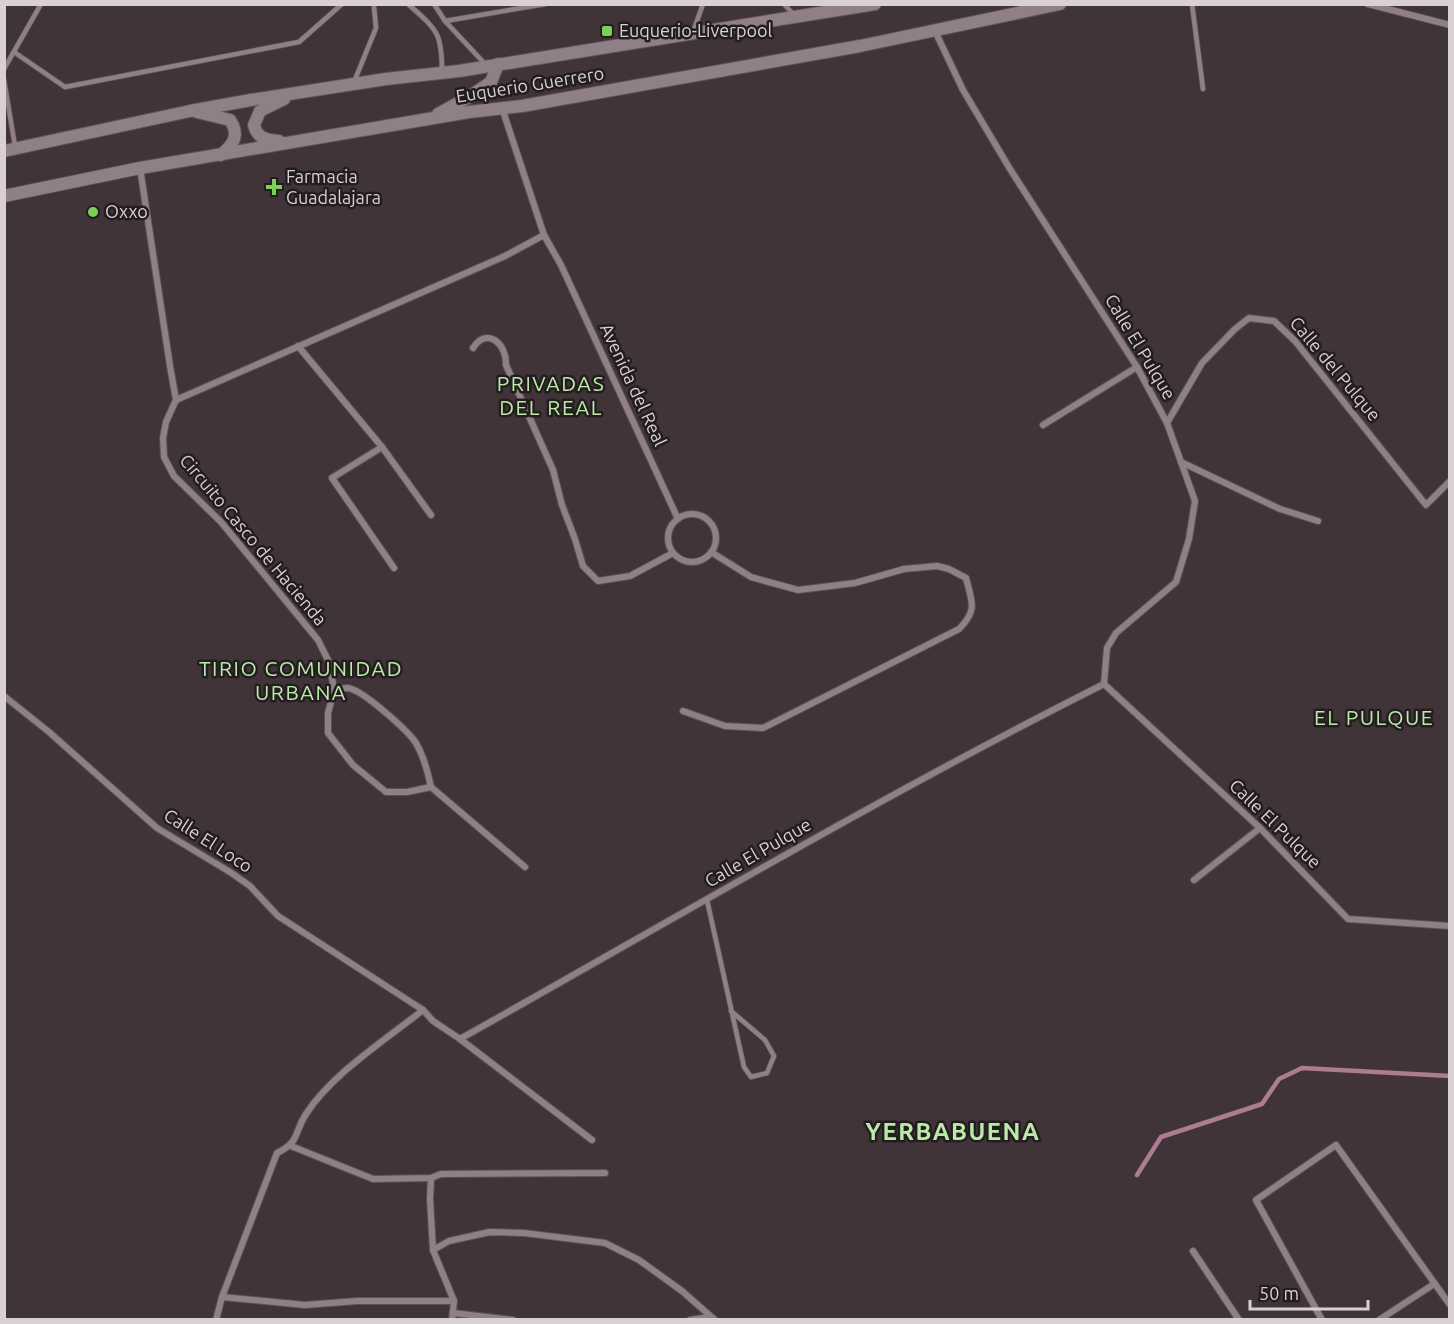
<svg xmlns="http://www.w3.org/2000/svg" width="1454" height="1324" viewBox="0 0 1454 1324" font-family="Ubuntu,sans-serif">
<rect width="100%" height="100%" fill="#413439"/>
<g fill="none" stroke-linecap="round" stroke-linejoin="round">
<!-- stream -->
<path stroke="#ad7b92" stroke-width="4.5" d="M1137,1175l24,-38 101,-33 17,-25 23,-11 148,8"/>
<defs>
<g id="lane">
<path d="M408,4c29,26 34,28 34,68"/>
<path d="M434,4l11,17 40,43"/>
<path d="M784,4l10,11"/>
<path d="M1192,4l11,85"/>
<path d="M445,21l100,-17"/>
<path d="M693,32l10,-28"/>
<path d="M14,52l51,35 234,-45 43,-38"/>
<path d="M4,69l37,-65"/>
<path d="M4,80l11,66"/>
<path d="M354,82l22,-54 -2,-21"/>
<path d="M707,900l37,167 7,10 16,-4 7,-17 -9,-16 -34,-29"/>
</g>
<g id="street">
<path d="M1368,4l82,21"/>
<path d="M502,108l42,127 17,30 117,254"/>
<path d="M140,168l30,198 6,34"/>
<path d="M298,346l84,101 49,68"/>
<path d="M473,348c14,-22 34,-4 33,17l47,105 9,35 13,34 8,27 15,15 32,-5 43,-23"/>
<path d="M1167,423l35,-60 33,-34 14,-11 25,3 21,20 131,164 24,-24"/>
<path d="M1043,425l94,-58"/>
<path d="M382,447l-50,31 62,90"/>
<path d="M1181,462l99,47 38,12"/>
<circle cx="692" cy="538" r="24"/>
<path d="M1104,684l156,144 88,91 102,7"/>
<path d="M334,691c4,-1 9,-3 13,-3 14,0 61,43 69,55 8,14 12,29 15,44"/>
<path d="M4,696l45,36 108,96 73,44 20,14 28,30 145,94 10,11 27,18c214,-120 425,-245 644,-355l3,-36 9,-15 60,-51 13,-43 6,-38 -28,-78 -30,-56 -127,-198 -47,-79 -28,-59"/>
<path d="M683,711l42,15 38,2 196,-99c19,-19 13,-27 7,-51l-17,-9 -12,-3 -33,3 -49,14 -57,7 -47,-13 -40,-25"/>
<path d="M431,787l-24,5h-21l-33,-27 -25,-32v-20l6,-22 -4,-27 -12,-24 -97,-118 -47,-46 -10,-19 -1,-19 3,-16 10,-22 329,-144 39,-21"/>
<path d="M431,787l94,80"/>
<path d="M1194,880l66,-52"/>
<path d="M460,1039l132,101"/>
<path d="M291,1146l82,33 58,-1 10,-4 164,-1"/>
<path d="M431,1178l-1,21 3,51 21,51 -2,19"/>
<path d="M433,1250l16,-9 41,-9 34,1 81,10 34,17 43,31 33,29"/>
<path d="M1193,1251l46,69"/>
<path d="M222,1297l83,8 52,-4h97"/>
<path d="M453,1313l60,7"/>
<path d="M216,1320l6,-23 55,-144c24,-12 16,-19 29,-39 26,-40 79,-74 117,-104"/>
<path d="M690,1320l20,-3"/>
<path d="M1322,1320l-66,-120 80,-55 114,160"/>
<path d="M1379,1320l55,-36"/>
</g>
<g id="secondary">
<path d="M197,112l33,8c10,15 4,24 -9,35"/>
<path d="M438,114l31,-17 22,-15 7,-18"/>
<path d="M279,141c-13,-1 -22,-3 -25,-16l6,-14 24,-12"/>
<path d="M4,151l186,-40 61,-11 135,-21 73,-8 416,-67"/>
<path d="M4,196l136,-28 329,-56 53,-6 338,-60 200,-42"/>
</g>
</defs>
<!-- lane casing -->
<use href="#lane" stroke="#5c5157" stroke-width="6"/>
<!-- street casing -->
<use href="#street" stroke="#5c5157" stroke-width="8"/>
<!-- secondary casing -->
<use href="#secondary" stroke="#5c5157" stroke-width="14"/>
<!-- lane -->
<use href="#lane" stroke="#8f8086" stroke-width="4.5"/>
<!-- street -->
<use href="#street" stroke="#8f8086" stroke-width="6"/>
<!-- secondary -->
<use href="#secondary" stroke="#8f8086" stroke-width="12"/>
</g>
<!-- markers -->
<g fill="#7cd155" stroke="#231d20" stroke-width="2">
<rect x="601" y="25" width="12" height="12" rx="3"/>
<path d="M271 178h6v6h6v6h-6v6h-6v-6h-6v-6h6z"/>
<circle cx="93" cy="212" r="6"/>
</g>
<g text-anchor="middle" stroke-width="5" stroke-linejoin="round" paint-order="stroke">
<!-- poi labels -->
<g font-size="18" fill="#d9d0d4" stroke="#231d20" text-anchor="start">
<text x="619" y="37">Euquerio-Liverpool</text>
<text x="286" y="183">Farmacia<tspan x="286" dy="21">Guadalajara</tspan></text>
<text x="105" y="218">Oxxo</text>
</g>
<!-- street labels -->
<g font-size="18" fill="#d9d0d4" stroke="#231d20">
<text transform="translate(530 85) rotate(-9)" y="6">Euquerio Guerrero</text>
<text transform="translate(1140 347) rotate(59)" y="6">Calle El Pulque</text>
<text transform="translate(1335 369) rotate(50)" y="6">Calle del Pulque</text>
<text transform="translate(633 385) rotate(65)" y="6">Avenida del Real</text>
<text transform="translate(253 540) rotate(50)" y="6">Circuito Casco de Hacienda</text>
<text transform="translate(1275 824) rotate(44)" y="6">Calle El Pulque</text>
<text transform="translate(208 841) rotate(33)" y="6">Calle El Loco</text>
<text transform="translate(758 853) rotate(-30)" y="6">Calle El Pulque</text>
</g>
<!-- quarter labels -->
<g font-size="21" letter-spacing="1.5" fill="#bbeaa8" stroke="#231d20">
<text x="551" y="391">PRIVADAS<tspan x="551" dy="24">DEL REAL</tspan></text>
<text x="301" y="676">TIRIO COMUNIDAD<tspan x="301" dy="24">URBANA</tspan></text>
<text x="1374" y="725">EL PULQUE</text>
</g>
<!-- district labels -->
<g font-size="24" font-weight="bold" letter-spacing="1.5" fill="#bbeaa8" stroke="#231d20">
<text x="953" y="1140">YERBABUENA</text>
</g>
</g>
<!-- border -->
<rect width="1454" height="1324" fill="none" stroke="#d9d0d4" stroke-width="12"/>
<!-- scale -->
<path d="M1250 1300v9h118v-9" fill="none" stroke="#d9d0d4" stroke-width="3"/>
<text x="1259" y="1300" font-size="18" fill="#d9d0d4" stroke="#231d20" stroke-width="4.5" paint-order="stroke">50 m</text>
</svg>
